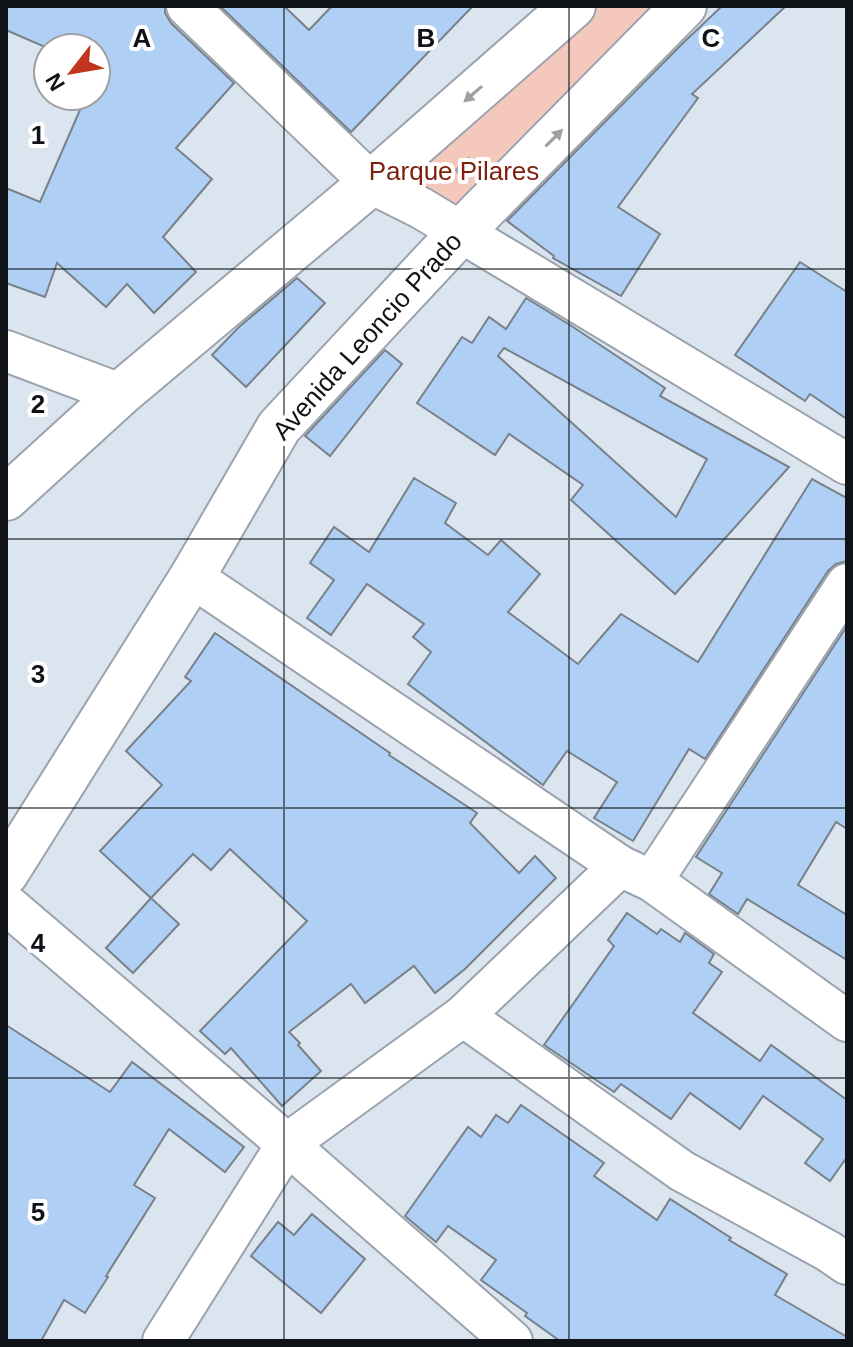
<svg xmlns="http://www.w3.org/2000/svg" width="853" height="1347" viewBox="0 0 853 1347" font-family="Helvetica,sans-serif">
<rect width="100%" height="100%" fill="#dbe5ef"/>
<!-- green -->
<path fill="#f5c8be" d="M595,6h73l-216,206 -43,-37z"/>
<!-- building -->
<g fill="#afd0f4" stroke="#78808a" stroke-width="2" fill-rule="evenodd">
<path d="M6,6h159v7l6,10 63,60 -58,65 36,31 -49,58 33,35 -42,41 -27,-29 -21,23 -49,-44 -12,34 -39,-14v-95l34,14 46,-106h10v-48h-48v3l-5,-5 -37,-16z"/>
<path d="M220,6h64l25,24 23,-24h141l-122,126z"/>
<path d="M722,6h64l-94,88 6,4 -80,109 42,27 -39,62 -68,-38 1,-2 -47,-35 175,-177z"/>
<path d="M800,262l47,30v127l-37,-25 -5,7 -70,-46z"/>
<path d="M297,278l28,25 -79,84 -34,-32 27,-28z"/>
<path d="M526,298l44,27 95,63 -5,8 129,71 -114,127 -104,-94 12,-15 -74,-51 -14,21 -78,-52 45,-66 10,6 17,-26 17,12zM504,348l203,111 -31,58 -178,-161z"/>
<path d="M385,350l17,14 -72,92 -25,-20z"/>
<path d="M414,478l42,25 -11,20 43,32 13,-15 39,34 -32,38 70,52 43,-50 77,48 114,-183 35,19v63l-11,3 -8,7 -123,188 -16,-10 -56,92 -39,-23 23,-36 -50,-31 -24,34 -135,-101 23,-32 -18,-15 11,-13 -57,-40 -36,51 -24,-17 27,-38 -24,-17 24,-36 35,25z"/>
<path d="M847,626v203l-11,-7 -38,63 49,30v45l-100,-61 -9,15 -29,-20 13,-21 -26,-16z"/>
<path d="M215,633l175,120 -1,2 88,58 -7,10 49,50 16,-17 21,22 -91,91 -30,24 -21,-27 -49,37 -14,-19 -62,48 11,11 -2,2 23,26 -39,35 -51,-58 -6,6 -25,-23 107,-110 -77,-72 -19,21 -18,-16 -42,44 -51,-47 62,-66 -36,-34 65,-70 -6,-4z"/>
<path d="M151,898l28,26 -46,49 -27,-25z"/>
<path d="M627,913l30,21 4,-5 19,13 5,-9 29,21 -5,9 13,9 -29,41 67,48 11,-16 76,55v57l-17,24 -25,-18 18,-24 -60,-43 -23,33 -50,-36 -19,26 -50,-35 -7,8 -70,-47 70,-99 -6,-6z"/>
<path d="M6,1025l104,67 22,-30 112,85 -19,25 -56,-43 -35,56 21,13 -49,78 2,1 -23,36 -21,-13 -23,41h-35z"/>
<path d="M521,1105l83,58 -10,13 63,44 13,-21 61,39 -2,2 58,34 -12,21 72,42v4h-287l-35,-25 2,-3 -46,-33 15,-20 -48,-34 -12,16 -31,-26 63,-89 13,10 15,-22 12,8z"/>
<path d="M312,1214l53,45 -44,54 -70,-57 27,-34 16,13z"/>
</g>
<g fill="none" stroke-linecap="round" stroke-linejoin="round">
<defs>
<g id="minor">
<path d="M187,6l184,177 50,25 426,256"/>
<path d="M6,351l114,43"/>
<path d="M192,577l428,289 32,15 195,140"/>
<path d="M652,881l195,-297"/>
<path d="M6,904l281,240 225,197"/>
<path d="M463,1016l219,155 146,80 19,13"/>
<path d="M163,1341l124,-197 176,-128 157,-150"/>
</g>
<g id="secondary">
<path d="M6,498l114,-104 251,-211 202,-177"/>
<path d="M6,873l186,-296 87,-150 181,-194 224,-227"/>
</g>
</defs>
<!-- minor casing -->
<use href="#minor" stroke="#9aa3ad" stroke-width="44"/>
<!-- secondary casing -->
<use href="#secondary" stroke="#9aa3ad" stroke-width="48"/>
<!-- path -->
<path stroke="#98a0a8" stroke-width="5" stroke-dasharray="8 4" stroke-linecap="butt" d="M447,180l25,-23"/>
<!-- minor -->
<use href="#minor" stroke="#fff" stroke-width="40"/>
<!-- secondary -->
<use href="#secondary" stroke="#fff" stroke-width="44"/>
</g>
<!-- one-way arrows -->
<defs><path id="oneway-solid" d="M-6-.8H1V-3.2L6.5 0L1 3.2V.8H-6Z" transform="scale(2)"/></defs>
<g fill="#9fa0a2">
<use href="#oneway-solid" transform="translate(473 94) rotate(139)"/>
<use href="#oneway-solid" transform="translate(554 138) rotate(-45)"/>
</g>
<!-- grid -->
<path fill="none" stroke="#0f1216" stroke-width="2" stroke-opacity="0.55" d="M284,6v1335M569,6v1335M6,269h841M6,539h841M6,808h841M6,1078h841"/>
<g text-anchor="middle" stroke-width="8" stroke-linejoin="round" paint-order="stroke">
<!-- park labels -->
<g font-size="26" fill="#7f200d" stroke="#fff">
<text x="454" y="180">Parque Pilares</text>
</g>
<!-- street labels -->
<g font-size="26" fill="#0f1216" stroke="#fff">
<text transform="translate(367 336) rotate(-48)" y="9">Avenida Leoncio Prado</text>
</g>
</g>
<g font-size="26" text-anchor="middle" font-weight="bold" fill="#0f1216" stroke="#fff" stroke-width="8" stroke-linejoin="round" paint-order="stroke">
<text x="142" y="47">A</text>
<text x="426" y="47">B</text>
<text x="711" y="47">C</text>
<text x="38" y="144">1</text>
<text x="38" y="413">2</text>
<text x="38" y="683">3</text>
<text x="38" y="952">4</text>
<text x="38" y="1221">5</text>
</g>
<!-- border -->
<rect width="853" height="1347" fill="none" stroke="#0f1216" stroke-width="16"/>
<!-- north arrow -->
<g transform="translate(72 72) rotate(239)"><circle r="38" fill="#ffffff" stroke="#9fa0a2" stroke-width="2"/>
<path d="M0-6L14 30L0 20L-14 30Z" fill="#c0351b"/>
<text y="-12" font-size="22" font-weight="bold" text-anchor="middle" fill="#0f1216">N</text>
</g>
</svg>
